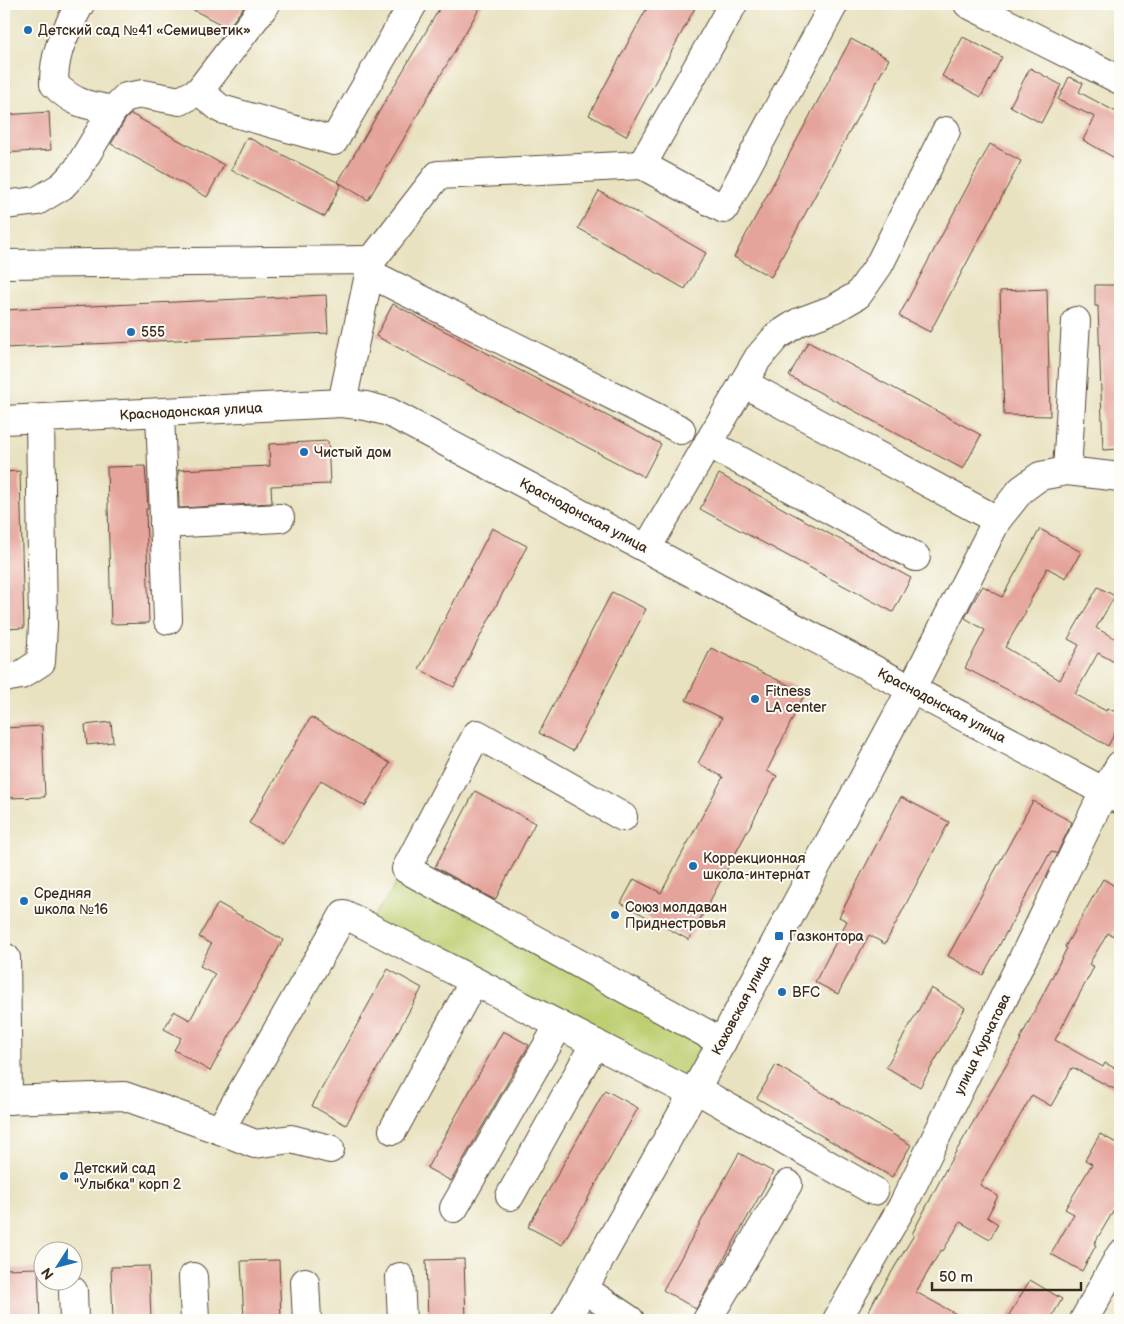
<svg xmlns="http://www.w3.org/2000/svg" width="1124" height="1324" viewBox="0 0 1124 1324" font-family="'Balsamiq Sans',sans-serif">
<rect width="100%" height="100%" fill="#fdfcf7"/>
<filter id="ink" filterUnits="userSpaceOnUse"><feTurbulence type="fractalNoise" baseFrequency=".02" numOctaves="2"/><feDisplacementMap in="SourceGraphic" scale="10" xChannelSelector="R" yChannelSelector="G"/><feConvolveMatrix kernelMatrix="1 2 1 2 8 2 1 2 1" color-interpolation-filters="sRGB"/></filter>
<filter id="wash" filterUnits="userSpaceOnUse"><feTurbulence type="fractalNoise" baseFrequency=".0096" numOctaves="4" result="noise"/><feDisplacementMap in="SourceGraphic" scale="20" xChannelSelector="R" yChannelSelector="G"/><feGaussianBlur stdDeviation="1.12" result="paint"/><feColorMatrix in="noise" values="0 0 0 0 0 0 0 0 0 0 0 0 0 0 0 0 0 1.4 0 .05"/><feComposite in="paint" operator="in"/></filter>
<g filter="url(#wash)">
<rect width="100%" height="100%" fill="#e8e2c0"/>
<!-- green -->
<path fill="#becf72" stroke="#7c7c48" d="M406,869l316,173 -29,52 -326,-168z"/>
<g id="blocks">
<!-- building -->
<g fill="#e5a49b">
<path d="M182,4h64l-18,24z"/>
<path d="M442,4h40l-114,196 -30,-18z"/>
<path d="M649,4h48l-71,132 -37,-21z"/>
<path d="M963,37l39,20 -21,40 -39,-21z"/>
<path d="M851,39l38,20 -118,218 -37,-20z"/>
<path d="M1030,68l31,17 -20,38 -31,-17z"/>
<path d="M1069,77l14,6 -4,9 41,22v47l-37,-21 12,-23 -37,-17z"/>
<path d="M49,112l2,38 -47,3v-38z"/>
<path d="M131,114l93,51 -17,32 -96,-53 14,-24z"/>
<path d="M247,137l94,47 -16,33 -94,-47z"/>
<path d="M990,144l31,17 -91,171 -31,-16z"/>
<path d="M599,191l107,62 -21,36 -107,-61z"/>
<path d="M1095,285h25v164l-17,1 -5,-144h-3z"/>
<path d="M1047,289l3,127 -46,-1 -4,-124z"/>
<path d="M326,295l2,38 -324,15v-38z"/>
<path d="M393,304l268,140 -17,33 -268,-141z"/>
<path d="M808,342l173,93 -18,34 -174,-93z"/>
<path d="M328,441l2,43 -59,2 1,17 -93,5 -1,-38 92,-4 -1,-22z"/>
<path d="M145,466l3,43h-2l3,114 -38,1 -4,-157z"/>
<path d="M20,471l4,157 -20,1v-157z"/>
<path d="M719,474l192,104 -18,34 -193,-103z"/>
<path d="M492,528l35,18 -73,141 -35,-18z"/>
<path d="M1040,529l41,23 -15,26 -19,-10 -22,43 1,1 -21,35 55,33 19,-35 -11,-6 30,-52 17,9 -19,32 24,13v24l-22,-12 -23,41 31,17 1,-3 13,6v9l-12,23 -100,-56 -43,-22 20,-38 -20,-12 7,-14 11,-18 19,11z"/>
<path d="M612,592l34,17 -73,142 -34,-18z"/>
<path d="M711,648l94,45 -38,78 10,5 -88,164 -68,-37 13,-24 27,14 62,-116 -25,-14 24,-45 -36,-18z"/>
<path d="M311,717l79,46 -25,43 -44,-26 -38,64 -34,-21z"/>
<path d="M111,722l2,20 -26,3 -2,-20z"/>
<path d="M42,726l3,71 -39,1 -2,-70z"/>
<path d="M475,791l60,32 -40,77 -60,-33z"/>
<path d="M901,797l48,25 -64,122 -16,-9 -31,59 -23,-12 32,-61 -8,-4z"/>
<path d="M1033,801l39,21 -15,32 -6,-3 -68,124 -35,-19z"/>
<path d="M1103,879l17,10v33l-8,14 -4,-3 -19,31 5,3 -39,73 48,27 2,-4 15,8v21l-46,-24h-2l-21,38 -19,-11 -52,90 18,11 -11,21 11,7 -8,15 -30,-17 -17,29 -2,-1 -25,42 51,28h-103l14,-27h1l35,-58 -2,-1 35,-67 74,-127 -1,-1 47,-91 -2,-1z"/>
<path d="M218,903l65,37 -73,131 -36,-21 7,-12 -17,-9 10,-18 16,9 25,-46 -15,-8 11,-22 -12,-7z"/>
<path d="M388,969l34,19 -76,137 -34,-19z"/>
<path d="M931,988l34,20 -45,79 -34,-20z"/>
<path d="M503,1031l26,14 -78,136 -24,-13z"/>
<path d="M776,1065l135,80 -19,32 -135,-79z"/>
<path d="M605,1090l33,18 -76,137 -34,-18z"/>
<path d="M1100,1134l20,11v55l-26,44 2,1 -14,26 -31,-17 23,-40 -9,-5 27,-45 -7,-4z"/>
<path d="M739,1153l34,19 -77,137 -33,-19z"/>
<path d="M464,1259l2,61h-38l-2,-60z"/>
<path d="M279,1260l2,60h-37l-3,-59z"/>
<path d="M149,1266l2,54h-38l-2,-53z"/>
<path d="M38,1268l2,52h-36v-51z"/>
<path d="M1030,1280l32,19 -12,21h-44z"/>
</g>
</g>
</g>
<g filter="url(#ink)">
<use href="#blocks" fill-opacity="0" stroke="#554636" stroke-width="1"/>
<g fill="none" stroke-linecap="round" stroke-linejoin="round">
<defs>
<g id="minor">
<path d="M80,4c-15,29 -26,46 -26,80 20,20 32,21 59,26"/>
<path d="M968,4l152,76"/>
<path d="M199,91l22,18 113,32 79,-137"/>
<path d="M642,165l91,-161"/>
<path d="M4,205l33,-4 25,-15 15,-16 36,-60 13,-13 17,-3 37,7 19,-10 67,-87"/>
<path d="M4,264l368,-4"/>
<path d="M369,273l312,157"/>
<path d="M743,383l254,137"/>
<path d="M342,403l30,-143 66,-85 204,-10 82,44 110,-205"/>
<path d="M160,413l8,207"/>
<path d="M4,420l338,-17 24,3 23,6 731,388"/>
<path d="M708,443l208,114"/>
<path d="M1067,471l9,-150"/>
<path d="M164,524l116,-6"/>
<path d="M647,548l111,-190 19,-22 22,-14 35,-13 24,-14 21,-30 67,-134"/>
<path d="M4,678l17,-3 20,-13 2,-37 -3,-206"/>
<path d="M623,817l-146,-83 -71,135 316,173"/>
<path d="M4,958h2l2,142"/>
<path d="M696,1089l178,102"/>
<path d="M4,1100l120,-4 96,34 124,-216 349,180"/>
<path d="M220,1130l35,14 36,-5 39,10"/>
<path d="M393,1130l81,-149"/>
<path d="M510,1196l85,-153"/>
<path d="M454,1208l105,-183"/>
<path d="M193,1277l2,43"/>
<path d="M400,1277l2,43"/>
<path d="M305,1282l2,38"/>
<path d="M584,1289l46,31"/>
<path d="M73,1291l1,29"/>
<path d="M566,1320l156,-278 190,-354 85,-168 24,-30 19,-14 27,-5 53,6"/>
<path d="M707,1320l81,-136"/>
<path d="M837,1320l65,-113 202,-415 16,-27"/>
<path d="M1084,1320l36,-65"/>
</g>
</defs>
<!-- minor casing -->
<use href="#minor" stroke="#554636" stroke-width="30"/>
<!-- minor -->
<use href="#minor" stroke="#fff" stroke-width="28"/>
</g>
</g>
<!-- markers -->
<g fill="#1f6fb2" stroke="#fdfcf7" stroke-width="2">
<circle cx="28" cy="30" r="5"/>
<circle cx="131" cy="332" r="5"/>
<circle cx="304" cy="452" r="5"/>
<circle cx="755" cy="699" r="5"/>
<circle cx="693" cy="866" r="5"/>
<circle cx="24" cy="901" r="5"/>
<circle cx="615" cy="915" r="5"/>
<rect x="774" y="931" width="10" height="10" rx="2.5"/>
<circle cx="782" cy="992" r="5"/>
<circle cx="64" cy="1176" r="5"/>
</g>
<g text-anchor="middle" stroke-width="4" stroke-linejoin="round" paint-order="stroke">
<!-- poi labels -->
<g font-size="14" fill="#3b2a1e" stroke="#fdfcf7" text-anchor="start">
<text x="38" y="35">Детский сад №41 «Семицветик»</text>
<text x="141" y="337">555</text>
<text x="314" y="457">Чистый дом</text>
<text x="765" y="696">Fitness<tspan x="765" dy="16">LA center</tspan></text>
<text x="703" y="863">Коррекционная<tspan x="703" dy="16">школа-интернат</tspan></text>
<text x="34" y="898">Средняя<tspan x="34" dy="16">школа №16</tspan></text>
<text x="625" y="912">Союз молдаван<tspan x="625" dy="16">Приднестровья</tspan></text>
<text x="789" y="941">Газконтора</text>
<text x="792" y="997">BFC</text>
<text x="74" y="1173">Детский сад<tspan x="74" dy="16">"Улыбка" корп 2</tspan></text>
</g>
<!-- street labels -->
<g font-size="14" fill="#3b2a1e" stroke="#fdfcf7">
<text transform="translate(191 411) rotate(-3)" y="5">Краснодонская улица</text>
<text transform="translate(584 515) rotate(28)" y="5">Краснодонская улица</text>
<text transform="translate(942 705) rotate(28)" y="5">Краснодонская улица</text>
<text transform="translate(741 1005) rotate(-62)" y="5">Каховская улица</text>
<text transform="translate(982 1044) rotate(-64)" y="5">улица Курчатова</text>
</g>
</g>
<!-- margin -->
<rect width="1124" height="1324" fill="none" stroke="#fdfcf7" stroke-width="20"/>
<!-- north arrow -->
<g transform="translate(58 1266) rotate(234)"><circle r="24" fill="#fdfcf7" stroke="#afa8a0"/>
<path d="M0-4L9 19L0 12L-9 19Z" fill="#1f6fb2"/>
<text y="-8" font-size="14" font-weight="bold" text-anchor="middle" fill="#3b2a1e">N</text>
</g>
<!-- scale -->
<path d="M932 1282v8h149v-8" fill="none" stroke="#3b2a1e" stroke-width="2.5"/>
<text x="939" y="1282" font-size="15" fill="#3b2a1e" stroke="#fdfcf7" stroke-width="4" paint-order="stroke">50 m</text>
</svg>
